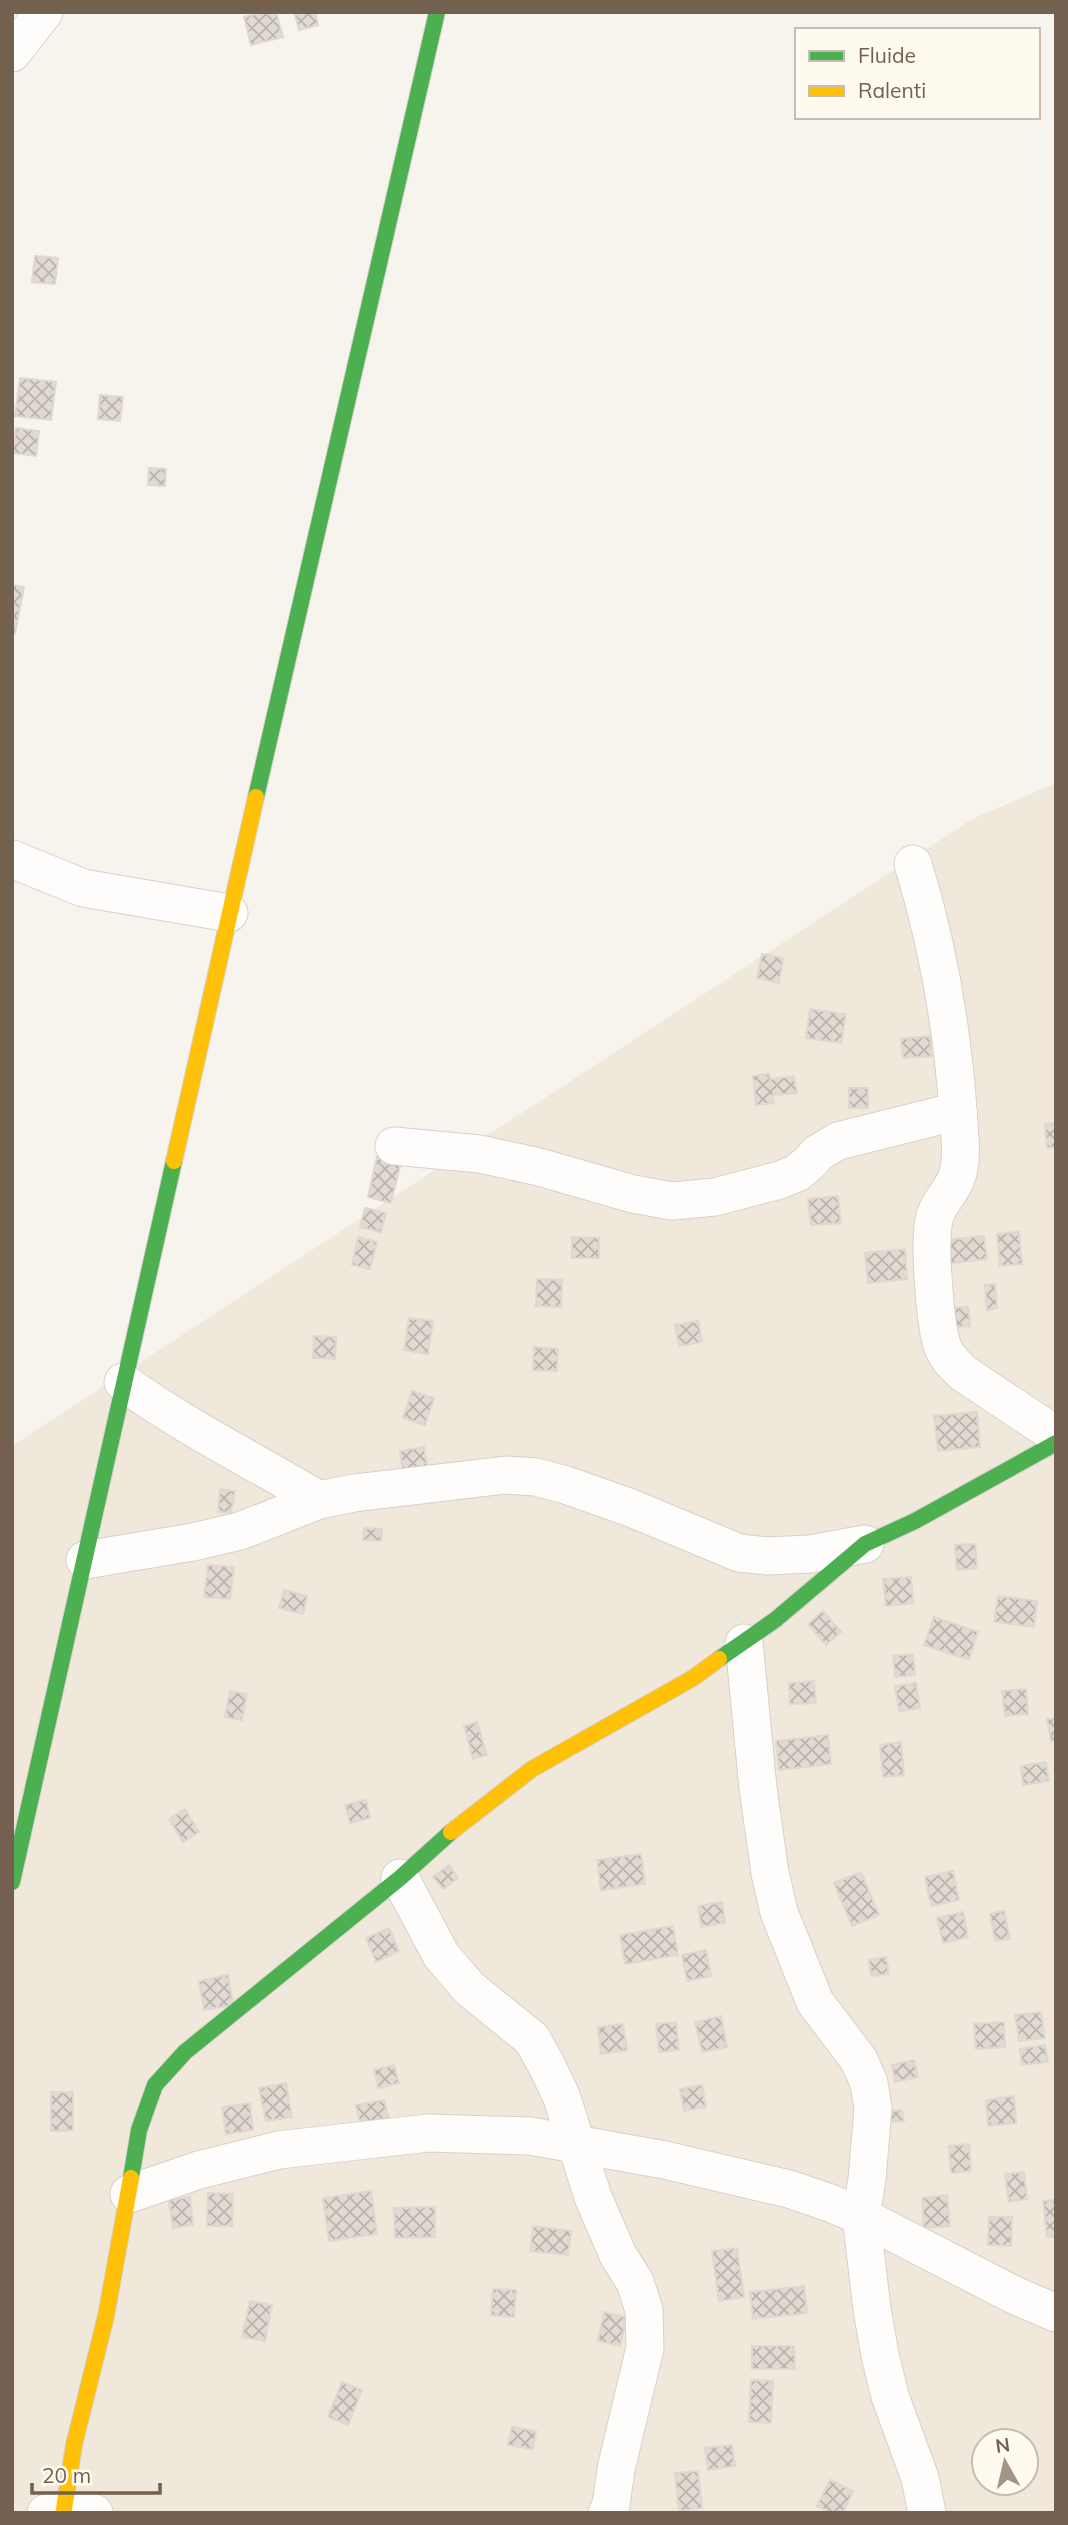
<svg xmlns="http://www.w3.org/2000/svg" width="1068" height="2525" viewBox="0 0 1068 2525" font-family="Mulish,sans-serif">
<defs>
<pattern id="building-cross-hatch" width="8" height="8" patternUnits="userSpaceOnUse" patternTransform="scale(1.75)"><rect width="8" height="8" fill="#e1dad2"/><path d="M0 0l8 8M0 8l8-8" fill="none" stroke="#bbb4ad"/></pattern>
</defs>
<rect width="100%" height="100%" fill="#f7f4ed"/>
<!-- residential -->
<path fill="#efe8db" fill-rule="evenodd" d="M1056,783v1730h-1044v-1067l960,-627zM984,2441h42v42h-42z"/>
<!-- building -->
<g fill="url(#building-cross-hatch)" stroke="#e0d8d0" stroke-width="2">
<path d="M262,12h14l7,25 -32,8 -7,-28z"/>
<path d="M294,12h21l3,13 -19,5z"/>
<path d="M35,256l23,2 -3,26 -23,-2z"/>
<path d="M20,378l36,4 -5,38 -36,-4z"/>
<path d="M100,395l23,2 -3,24 -22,-2z"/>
<path d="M16,428l23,3 -3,25 -24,-3z"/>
<path d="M149,468l17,1 -1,17 -17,-1z"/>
<path d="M12,585l12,2 -9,47h-3z"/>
<path d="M762,954l21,4 -4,25 -22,-5z"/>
<path d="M810,1009l36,5 -5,29 -35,-5z"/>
<path d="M930,1036l2,20 -29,2 -2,-19z"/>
<path d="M769,1074l1,5 24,-3 3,17 -24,2 1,8 -18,2 -3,-29z"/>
<rect x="849" y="1088" width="19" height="20"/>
<path d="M1056,1123v24l-9,1 -2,-24z"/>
<path d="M377,1157l24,5 -10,41 -23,-6z"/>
<path d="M838,1196l3,27 -30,2 -3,-26z"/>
<path d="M365,1208l21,5 -5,19 -21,-5z"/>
<path d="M1019,1232l3,32 -22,2 -3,-32z"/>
<path d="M984,1236l3,23 -40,5 -2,-24z"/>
<path d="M358,1237l19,5 -7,27 -18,-4z"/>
<path d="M572,1237l27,1v20h-27z"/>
<path d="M905,1249l2,30 -39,4 -3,-30z"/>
<path d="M537,1279l25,1 -1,27 -25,-1z"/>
<path d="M995,1284l2,24 -10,2 -2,-25z"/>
<path d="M968,1307l2,19 -14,1 -2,-19z"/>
<path d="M409,1318l24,3 -5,33 -24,-4z"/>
<path d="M698,1321l4,21 -23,4 -4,-21z"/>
<path d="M314,1336l22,1 -1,22 -22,-1z"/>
<path d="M534,1347l24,2 -1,22 -24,-1z"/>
<path d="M412,1391l22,7 -9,27 -22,-7z"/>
<path d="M977,1412l3,35 -42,4 -4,-35z"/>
<path d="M424,1447l4,23 -25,3 -3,-22z"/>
<path d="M220,1489l15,2 -4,22 -13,-1z"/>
<path d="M364,1528l18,1 -1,12 -18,-1z"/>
<path d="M975,1544l2,24 -20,2 -2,-25z"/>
<path d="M208,1565l26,2 -4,32 -26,-2z"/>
<path d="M911,1577l2,26 -27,3 -3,-27z"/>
<path d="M284,1590l23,6 -4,18 -24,-6z"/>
<path d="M998,1596l39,5 -3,26 -40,-5z"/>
<path d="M823,1611l18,21 -15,13 -18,-21z"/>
<path d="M934,1617l44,15 -9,28 -45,-15z"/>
<path d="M913,1654l2,21 -20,2 -2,-21z"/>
<path d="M814,1681l2,22 -26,1 -1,-21z"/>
<path d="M916,1683l4,25 -21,3 -4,-25z"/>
<path d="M1026,1689l2,25 -23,2 -3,-25z"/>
<path d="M230,1691l17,3 -5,26 -17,-3z"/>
<path d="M1056,1718v22l-5,1 -4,-22z"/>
<path d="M477,1722l10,33 -14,4 -9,-33z"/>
<path d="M828,1735l3,29 -52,6 -3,-29z"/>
<path d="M901,1742l3,33 -21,2 -3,-32z"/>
<path d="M1046,1762l3,19 -26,4 -2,-19z"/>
<path d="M366,1800l4,18 -20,5 -5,-18z"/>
<path d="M185,1809l14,23 -16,10 -14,-23z"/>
<path d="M641,1854l4,30 -44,6 -4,-30z"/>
<path d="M449,1865l9,13 -15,11 -10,-12z"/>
<path d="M953,1871l6,29 -28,6 -6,-29z"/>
<path d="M861,1872l18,43 -27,11 -18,-43z"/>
<path d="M722,1902l3,21 -24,4 -3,-21z"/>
<path d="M1004,1911l6,28 -15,2 -5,-27z"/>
<path d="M963,1912l5,25 -25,6 -6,-25z"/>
<path d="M673,1926l5,29 -53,9 -5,-29z"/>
<path d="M389,1928l10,23 -23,11 -10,-24z"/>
<path d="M706,1950l5,26 -24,5 -5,-26z"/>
<path d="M886,1957l3,17 -18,2 -2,-16z"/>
<path d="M228,1975l5,30 -29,5 -5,-29z"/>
<path d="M1041,2012l4,26 -26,3 -4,-26z"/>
<path d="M721,2016l6,31 -25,5 -7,-30z"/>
<path d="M676,2022l3,28 -20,2 -3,-28z"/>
<path d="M1004,2022l1,25 -29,2 -2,-25z"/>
<path d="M623,2024l4,26 -26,4 -3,-27z"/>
<path d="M1045,2045l3,17 -26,3 -2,-16z"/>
<path d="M914,2060l4,17 -23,5 -3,-17z"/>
<path d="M394,2065l5,18 -21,5 -4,-18z"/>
<path d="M286,2083l6,34 -26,4 -7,-33z"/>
<path d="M702,2085l4,22 -22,4 -4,-22z"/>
<path d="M51,2092h22v38l-22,1z"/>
<path d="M1014,2096l2,27 -28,3 -2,-26z"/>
<path d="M384,2100l5,19 -29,5 -4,-19z"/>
<path d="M250,2103l3,27 -27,4 -4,-27z"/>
<path d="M902,2110l2,11 -13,1 -1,-11z"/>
<path d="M969,2144l2,27 -20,2 -2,-27z"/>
<path d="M1024,2172l3,27 -18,3 -4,-28z"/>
<path d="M371,2191l6,43 -48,7 -6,-43z"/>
<path d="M208,2193l25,1 -1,32h-25z"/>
<path d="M947,2195l3,31 -26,2 -2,-30z"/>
<path d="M190,2197l3,28 -20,3 -4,-28z"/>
<path d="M1056,2200v37h-9l-4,-36z"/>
<path d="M435,2207v30l-40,1 -1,-30z"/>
<path d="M989,2217h23l-1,29 -23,-1z"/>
<path d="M533,2226l38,5 -3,24 -38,-4z"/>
<path d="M737,2248l7,49 -25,4 -7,-50z"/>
<path d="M804,2286l3,27 -54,6 -3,-27z"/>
<path d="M493,2289l23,1 -2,27 -23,-2z"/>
<path d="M250,2301l22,4 -7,36 -23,-4z"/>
<path d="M604,2312l23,6 -7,28 -22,-5z"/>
<path d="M752,2346h42l1,23h-43z"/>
<path d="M751,2380l22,1 -2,42 -22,-1z"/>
<path d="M342,2382l20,8 -14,35 -20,-8z"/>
<path d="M512,2427l24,4 -3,18 -25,-4z"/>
<path d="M732,2445l3,21 -27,4 -3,-22z"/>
<path d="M698,2471l4,37 -23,3 -4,-38z"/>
<path d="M830,2480l23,11 -10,22h-12l-14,-7z"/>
</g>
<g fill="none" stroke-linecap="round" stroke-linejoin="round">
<defs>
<g id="street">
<path d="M12,53l32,-41"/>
<path d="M12,859l71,29 146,25"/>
<path d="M913,864c25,81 39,162 45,246 1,21 6,49 -2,69 -5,13 -17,23 -21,37 -7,23 0,110 8,132 5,11 12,17 20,25l93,62"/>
<path d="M394,1146l86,8 59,13 94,27 39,7 43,-4 65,-17 17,-7 12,-10 9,-10 20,-12 120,-30"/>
<path d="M123,1382c62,45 131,79 196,118"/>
<path d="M85,1560l108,-18 47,-11 79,-31 35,-7 152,-18 30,2 30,8 65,23 108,45 28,3 43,-2 55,-10"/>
<path d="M744,1643l14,145 12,85 9,39 36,90 44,58 10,23 4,25 -6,71 -6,37 11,93 8,46 10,41 30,82 7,35"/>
<path d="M400,1878l41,77 28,33 63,51 15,27 15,32 31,99 25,58 17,27 9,28 1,38 -29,121 -5,36 -4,8"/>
<path d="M129,2194l70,-24 80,-20 149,-17 102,3 135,24 124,29 41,14 31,13 153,79 42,18"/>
<path d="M46,2513l18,-4 30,4"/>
</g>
<g id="fast">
<path d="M256,797l181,-785"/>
<path d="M719,1659l56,-39 90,-76 50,-23 141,-78"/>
<path d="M12,1882l162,-721"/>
<path d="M131,2178l8,-48 16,-45 30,-33 215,-174 51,-46"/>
</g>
<g id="slow">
<path d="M174,1161l82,-364"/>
<path d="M451,1832l81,-63 161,-91 26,-19"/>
<path d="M64,2509l10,-64 32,-129 25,-138"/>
</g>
</defs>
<!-- street casing -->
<use href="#street" stroke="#d6d1cb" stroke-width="39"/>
<!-- fast casing -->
<use href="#fast" stroke="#d5d0c8" stroke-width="18"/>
<!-- slow casing -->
<use href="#slow" stroke="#d5d0c8" stroke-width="18"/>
<!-- street -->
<use href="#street" stroke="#fefdfc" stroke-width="37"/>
<!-- fast -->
<use href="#fast" stroke="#4caf50" stroke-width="16"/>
<!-- slow -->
<use href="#slow" stroke="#ffc107" stroke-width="16"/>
</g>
<!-- border -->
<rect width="1068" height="2525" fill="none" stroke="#74604e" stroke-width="28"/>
<!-- legend -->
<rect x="795" y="28" width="245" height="91" fill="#fefaef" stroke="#c7bcaf" stroke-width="2"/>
<rect x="809" y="51" width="35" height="10" fill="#4caf50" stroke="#c7bcaf" stroke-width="2"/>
<text x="858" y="63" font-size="21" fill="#74604e">Fluide</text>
<rect x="809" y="86" width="35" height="10" fill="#ffc107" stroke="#c7bcaf" stroke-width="2"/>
<text x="858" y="98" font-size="21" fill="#74604e">Ralenti</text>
<!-- north arrow -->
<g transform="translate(1005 2462) rotate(352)"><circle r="33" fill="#fefaef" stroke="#c7bcaf" stroke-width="2"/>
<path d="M0-5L12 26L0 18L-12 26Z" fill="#a29486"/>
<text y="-10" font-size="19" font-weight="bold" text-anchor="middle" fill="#74604e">N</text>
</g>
<!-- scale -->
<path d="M32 2483v10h128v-10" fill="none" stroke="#74604e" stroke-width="3.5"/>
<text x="42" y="2483" font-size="21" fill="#74604e" stroke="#fefaef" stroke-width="5" paint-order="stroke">20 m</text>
</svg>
